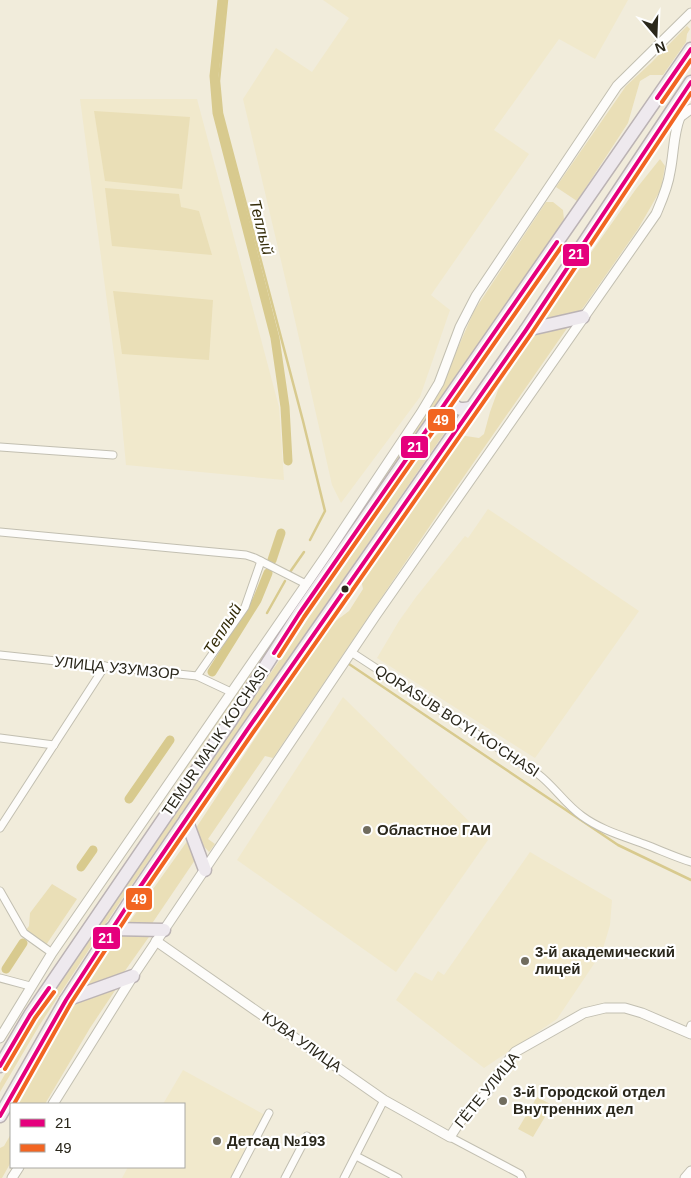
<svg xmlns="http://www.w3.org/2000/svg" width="691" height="1178" viewBox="0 0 691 1178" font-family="Arial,sans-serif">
<rect width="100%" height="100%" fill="#f1ecdb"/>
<!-- built -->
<g fill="#f1e9cc">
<path d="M323,0h305l-33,59 -36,-20 -65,91 35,24 -98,141 19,15 -30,87 -79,106 -9,-18 -38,-169 -51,-217 33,-51 36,24 37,-54z"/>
<path d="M80,99h117l82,308 5,73 -158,-15 -7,-73z"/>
<path d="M488,509l151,102 -104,147 -158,-100 22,-37 17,-24 49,-61 3,2z"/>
<path d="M343,697l145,143 -92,132 -159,-112z"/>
<path d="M530,852l82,48 -2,25 -8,27 -45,67 -73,49 -88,-68 19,-28 17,9 6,-10 6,4z"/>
<path d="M183,1070l82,45 -34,63h-109l6,-11h56v-63h-21z"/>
</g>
<!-- green -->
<g fill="#eadfb7">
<path d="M687,26l3,3 -3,5 -1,8 -23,33h-13l-10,6 -12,42 -51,78 -21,-14 70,-101 25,-23z"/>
<path d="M94,111l96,6 -8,72 -77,-8z"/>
<path d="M660,159l5,7 -4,23 -23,40 -60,86 -36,7 94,-133z"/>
<path d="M105,188l74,6 2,13 18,4 13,44 -100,-9z"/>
<path d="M546,202h7l10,8 1,10 -184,269 -8,1 63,-90 39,-89z"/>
<path d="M113,291l100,9 -4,60 -87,-6z"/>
<path d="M570,324l-130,187 -167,247 -8,-2 -57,83 7,5 -6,8 -9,-10 -6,-11 135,-205 20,-15 14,-22 -2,-10 98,-144 20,3 5,-4 6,-22 8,-22 35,-54z"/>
<path d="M448,425h2l-332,480 -79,121 -39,66v-9l34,-60 80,-123 318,-461z"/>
<path d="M290,611v8l-109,157 -4,-2z"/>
<path d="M159,799l3,3 -96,140 -8,5z"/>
<path d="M188,840l9,17 -46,68 -23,-1z"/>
<path d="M52,884l25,15 -31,46 -20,-15 3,-4 1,-13z"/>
<path d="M151,934l-29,41 -39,13 36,-53z"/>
<path d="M118,986l-28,42 -45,76h-26l-2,-8 59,-96z"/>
<path d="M537,1097l15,8 -19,32 -15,-8z"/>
<path d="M11,1134v28l-9,16h-2v-30l4,-2z"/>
</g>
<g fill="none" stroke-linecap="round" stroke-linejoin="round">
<!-- stream -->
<g stroke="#d8ca8e" stroke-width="2.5">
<path d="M227,0l-8,81 3,32 81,308 22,90 -15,29"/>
<path d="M290,572l14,-20"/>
<path d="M267,613l18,-32"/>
<path d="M349,664l269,181 73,35"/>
</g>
<!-- canal -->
<g stroke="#d8ca8e" stroke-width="9">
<path d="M222,0l-8,76 3,37 58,225 10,69 3,54"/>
<path d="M272,560l9,-27"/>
<path d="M212,672l45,-72 11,-27"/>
<path d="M129,799l41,-59"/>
<path d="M81,867l12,-17"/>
<path d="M6,969l17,-26"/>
</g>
<defs>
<g id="minor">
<path d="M0,447l113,8"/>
<path d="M0,532l246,23 9,3 51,26"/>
<path d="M351,652l187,122c16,12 27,30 44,42 19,14 41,20 62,28 16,6 31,13 47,18"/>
<path d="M0,655l197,21 34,16"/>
<path d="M197,676l48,-69 16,-46"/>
<path d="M0,738l54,7"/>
<path d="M0,828l105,-162"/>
<path d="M0,891l24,42 28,20"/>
<path d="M0,978l30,8"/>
<path d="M688,1033l3,-8"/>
<path d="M450,1137l70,37 2,4"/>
<path d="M356,1156l42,22"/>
<path d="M235,1178l34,-65"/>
<path d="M285,1178l22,-42"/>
<path d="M344,1178l40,-78"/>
</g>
<g id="tertiary">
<path d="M677,115l3,2 11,-8"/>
<path d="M156,941l228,159 66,37 9,-14 15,-18 12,-11 12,-20 17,-22 69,-39 21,-5h20l17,5 49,21"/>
<path d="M0,1038l52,-85 275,-399 94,-141 18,-30 21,-56 16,-31 141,-210 74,-73"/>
<path d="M53,1104l80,-128 243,-361 280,-401c6,-14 12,-27 14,-42 4,-19 3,-37 10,-55"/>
<path d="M12,1178l7,-11"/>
<path d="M685,1178l6,-7"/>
</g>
<g id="trunk">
<path d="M526,330l57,-13"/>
<path d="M451,396c1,14 11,15 22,11"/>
<path d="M186,819l19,51"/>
<path d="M111,929l53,1"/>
<path d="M66,1000l67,-24"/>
<path d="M0,1066l30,-51 201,-295 68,-106 392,-565"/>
<path d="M0,1116l66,-116 61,-94 120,-176 279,-400 165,-248"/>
</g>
</defs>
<!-- minor casing -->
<use href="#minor" stroke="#c2bfb1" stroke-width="9"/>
<!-- tertiary casing -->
<use href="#tertiary" stroke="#c2bfb1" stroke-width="11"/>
<!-- trunk casing -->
<use href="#trunk" stroke="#bbb3b4" stroke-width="15"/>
<!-- minor -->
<use href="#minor" stroke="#fdfcfa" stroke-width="7"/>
<!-- tertiary -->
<use href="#tertiary" stroke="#fdfcfa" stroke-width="9"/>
<!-- trunk -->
<use href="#trunk" stroke="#eee9ee" stroke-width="12"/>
<defs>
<g id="bus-1">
<path d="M657,98l34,-49"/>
<path d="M274,653l25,-39 258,-372"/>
<path d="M0,1066l30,-51 19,-27"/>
<path d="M0,1116l66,-116 61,-94 120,-176 279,-400 165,-248"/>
</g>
<g id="bus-2">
<path d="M662,102l29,-42"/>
<path d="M279,656l25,-39 258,-371"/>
<path d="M5,1069l30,-51 19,-26"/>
<path d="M14,1104l57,-101 61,-94 120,-175 279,-400 160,-241"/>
</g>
</defs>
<!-- bus-1 casing -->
<use href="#bus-1" stroke="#fff" stroke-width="8"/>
<!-- bus-2 casing -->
<use href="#bus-2" stroke="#fff" stroke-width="8"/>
<!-- bus-1 -->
<use href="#bus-1" stroke="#e5007d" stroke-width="4"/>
<!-- bus-2 -->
<use href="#bus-2" stroke="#f26522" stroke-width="4"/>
</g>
<!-- markers -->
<circle fill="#2a271b" stroke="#fff" stroke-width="2" cx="345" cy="589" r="4.5"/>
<g fill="#706c5e" stroke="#fff" stroke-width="2">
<circle cx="367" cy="830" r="5"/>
<circle cx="525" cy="961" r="5"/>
<circle cx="503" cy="1101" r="5"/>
<circle cx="217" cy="1141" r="5"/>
</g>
<g text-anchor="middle" stroke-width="4.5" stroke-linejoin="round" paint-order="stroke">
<!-- street labels -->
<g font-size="15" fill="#2a271b" stroke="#fff">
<text transform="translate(117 668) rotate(6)" y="5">УЛИЦА УЗУМЗОР</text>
<text transform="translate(457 721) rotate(33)" y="5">QORASUB BO'YI KO'CHASI</text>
<text transform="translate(215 741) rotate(-56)" y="5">TEMUR MALIK KO'CHASI</text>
<text transform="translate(302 1042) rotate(35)" y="5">КУВА УЛИЦА</text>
<text transform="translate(487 1090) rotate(-51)" y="5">ГЁТЕ УЛИЦА</text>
</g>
<!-- poi labels -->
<g font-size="15" font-weight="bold" fill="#2a271b" stroke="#fff" text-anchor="start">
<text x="377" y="835">Областное ГАИ</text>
<text x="535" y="957">3-й академический<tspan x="535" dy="17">лицей</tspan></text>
<text x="513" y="1097">3-й Городской отдел<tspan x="513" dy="17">Внутренних дел</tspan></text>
<text x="227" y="1146">Детсад №193</text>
</g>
<!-- water labels -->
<g font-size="16" font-style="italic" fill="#342c08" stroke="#fff">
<text transform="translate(262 227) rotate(76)" y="6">Теплый</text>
<text transform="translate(222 629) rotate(-58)" y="6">Теплый</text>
</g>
</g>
<g stroke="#fff" stroke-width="2">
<rect x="562" y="243" width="28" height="24" rx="5" fill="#e5007d"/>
<rect x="427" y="408" width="29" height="24" rx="5" fill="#f26522"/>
<rect x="400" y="435" width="29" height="24" rx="5" fill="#e5007d"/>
<rect x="125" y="887" width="28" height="24" rx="5" fill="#f26522"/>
<rect x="92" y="926" width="29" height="24" rx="5" fill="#e5007d"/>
</g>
<g font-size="14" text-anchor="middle" font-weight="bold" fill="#fff">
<text x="576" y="259">21</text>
<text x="441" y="425">49</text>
<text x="415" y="452">21</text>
<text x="139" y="904">49</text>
<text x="106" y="943">21</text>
</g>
<!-- legend -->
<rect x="10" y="1103" width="175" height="65" fill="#ffffff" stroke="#aaa9a4"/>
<rect x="20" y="1119" width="25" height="8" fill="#e5007d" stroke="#aaa9a4"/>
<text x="55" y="1128" font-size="15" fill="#2a271b">21</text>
<rect x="20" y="1144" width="25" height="8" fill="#f26522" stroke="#aaa9a4"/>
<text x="55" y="1153" font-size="15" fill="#2a271b">49</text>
<!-- north arrow -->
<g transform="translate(656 35) rotate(161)" stroke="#ffffff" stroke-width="4" paint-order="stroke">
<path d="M0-4L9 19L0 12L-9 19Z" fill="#2a271b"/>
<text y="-8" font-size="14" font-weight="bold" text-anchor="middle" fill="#2a271b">N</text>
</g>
</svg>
